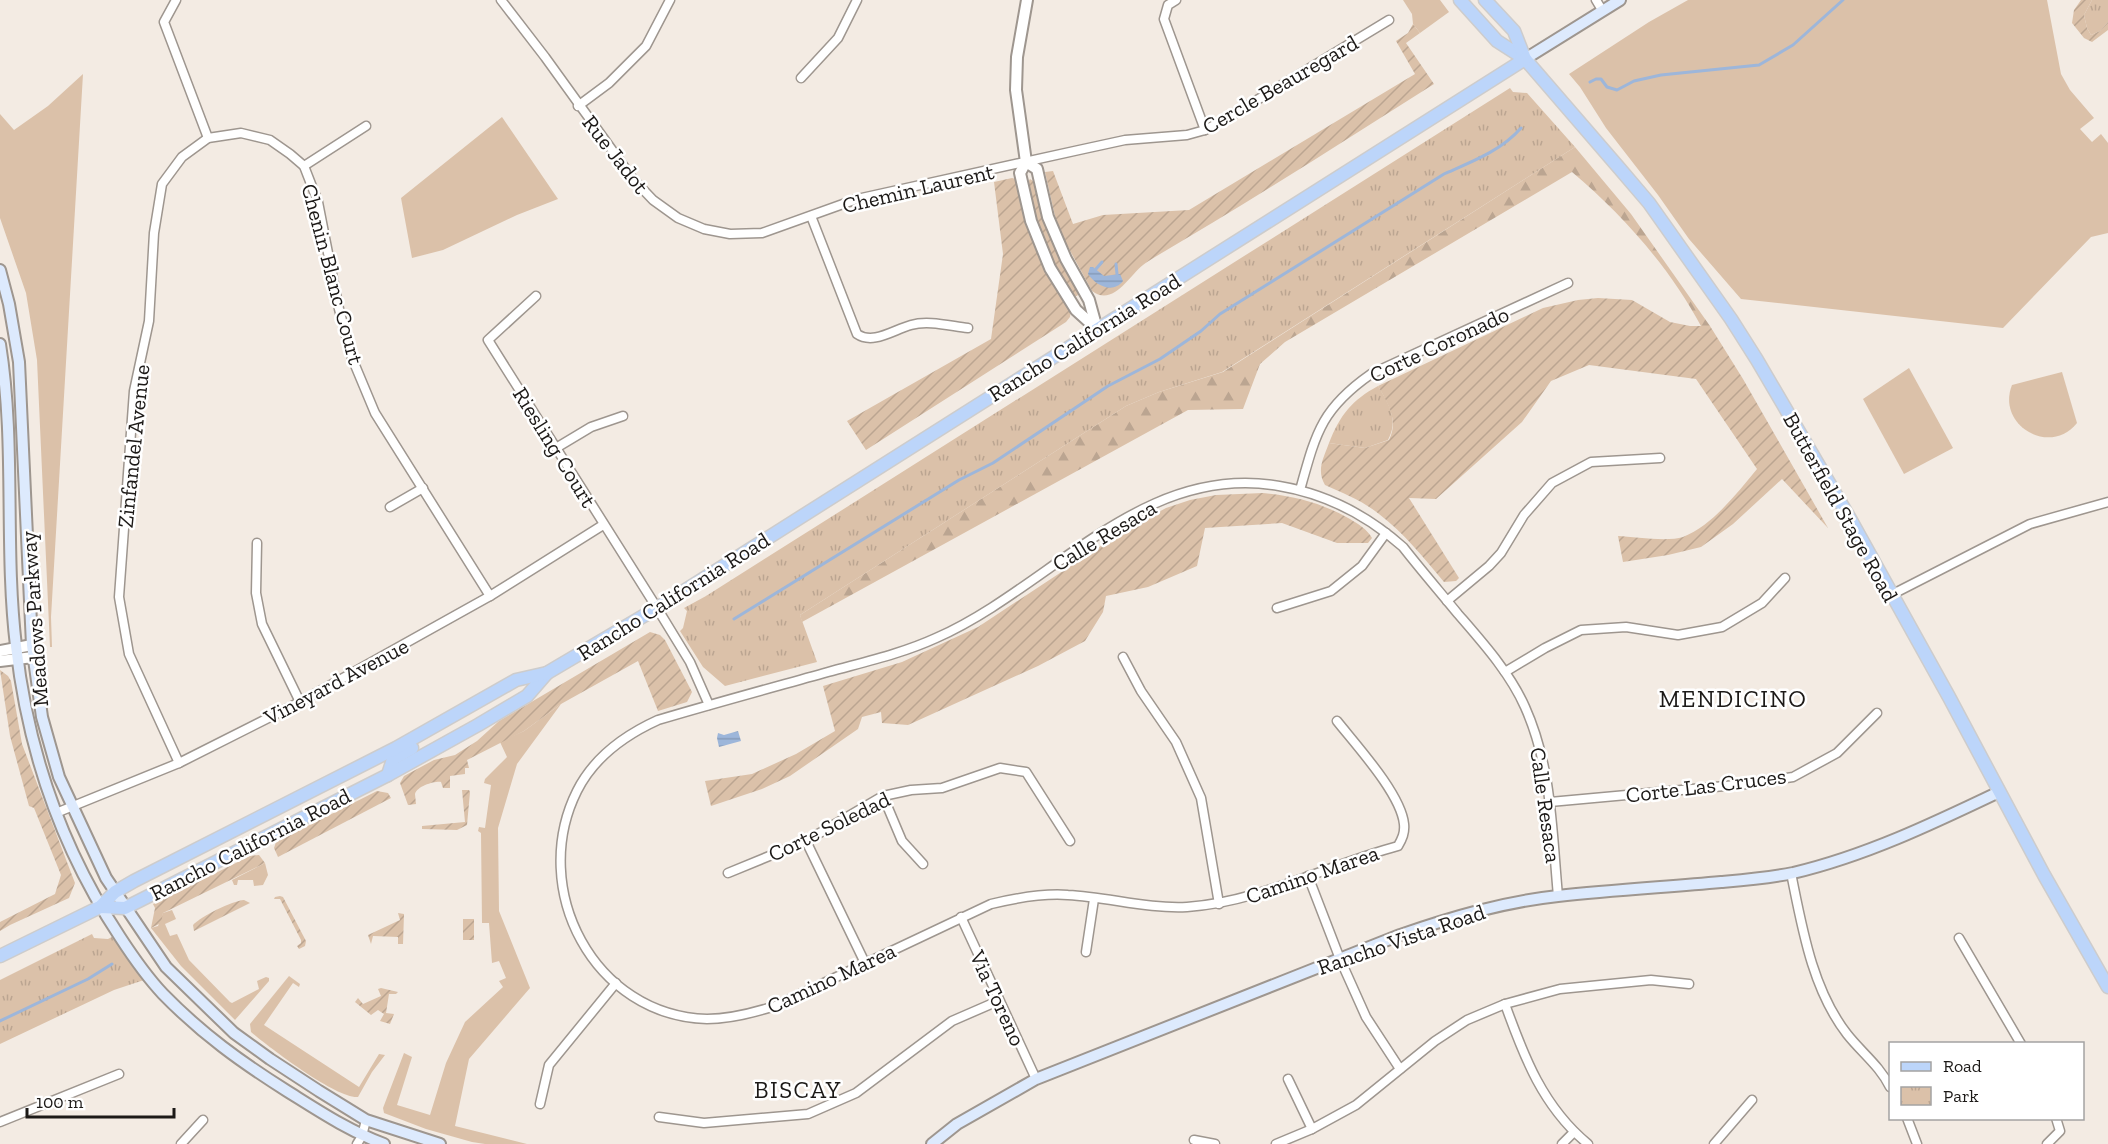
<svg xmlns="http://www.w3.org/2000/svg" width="2108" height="1144" viewBox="0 0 2108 1144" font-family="'Zilla Slab',serif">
<defs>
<pattern id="forest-firs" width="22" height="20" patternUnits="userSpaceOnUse" patternTransform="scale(1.5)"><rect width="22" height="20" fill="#dbc1a9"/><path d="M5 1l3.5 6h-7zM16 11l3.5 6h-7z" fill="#bba591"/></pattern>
<pattern id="park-tufts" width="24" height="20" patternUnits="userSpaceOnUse" patternTransform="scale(1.5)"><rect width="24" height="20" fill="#dbc1a9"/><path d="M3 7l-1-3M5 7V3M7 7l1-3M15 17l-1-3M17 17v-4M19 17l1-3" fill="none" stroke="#bba591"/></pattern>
<pattern id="garden-furrows" width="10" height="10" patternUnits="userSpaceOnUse" patternTransform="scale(1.5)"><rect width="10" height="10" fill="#dbc1a9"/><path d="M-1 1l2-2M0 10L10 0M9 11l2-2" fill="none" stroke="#bba591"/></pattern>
<pattern id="water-rules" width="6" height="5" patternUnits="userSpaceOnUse" patternTransform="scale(1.5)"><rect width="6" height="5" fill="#9db6da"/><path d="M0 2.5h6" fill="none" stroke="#879cba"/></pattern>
</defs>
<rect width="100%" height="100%" fill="#f3ebe3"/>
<!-- grass -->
<g fill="#dbc1a9">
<path d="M1403,0h37l9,12 -29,21 -7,-9 -1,-10z"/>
<path d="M1688,0h359l14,74 9,16 24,28 -14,11 12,13 9,-8 7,9v90l-17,4 -88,91 -262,-29 -52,-60 -31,-44 -52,-67 -26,-41 -11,-13 80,-52z"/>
<path d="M83,74l-32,543 1,30h-2l-13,-287 -11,-67 -26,-75v-104l14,16 34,-24z"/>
<path d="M502,117l56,82 -41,16 -74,35 -31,8 -11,-60z"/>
<path d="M1909,368l44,80 -49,26 -41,-75z"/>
<path d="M2062,372l15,51c-27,34 -81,2 -65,-38z"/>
<path d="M561,704l-44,60 -19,64 1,83 31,77 -61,71 -14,67 72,18h-42l-13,-2 -46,-13 -42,-16 -1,-5 21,-55 8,4 -15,48 33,10 16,-52 19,-41 38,-35 -4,-6 7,-3 -7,-17 -7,2 -3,-40h-7l-1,-90 -3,-2 1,-4 6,1 6,-43 -7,-2 1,-4 22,-22 -7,-15 24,-11z"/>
<path d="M265,863l3,12 -5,10 -9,1 -1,-6h-15l-1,5h-3l-2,-5z"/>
<path d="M172,910l4,9 -11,5 5,12 7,-2 12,26 41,42 2,1 27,-14 -2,-8 9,-4 3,1v3l-34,39 -54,-54 -30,-38 7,-2 5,-13z"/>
<path d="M289,976l11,8 -1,3 -6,-4 -29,42 95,62 20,-33 6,1 -13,17 -14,25c-21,2 -88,-49 -107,-65l-1,-8z"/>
</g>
<!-- forest -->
<path fill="url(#forest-firs)" d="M1575,147l56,67 79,112h-9c-31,-58 -78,-111 -129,-154l-287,170 -25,22 -17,45 -55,1 -386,212 -2,-7 326,-209 33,-14 64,-20z"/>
<!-- park -->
<g fill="url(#park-tufts)">
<path d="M2092,0h16v22l-8,9 -9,4 -4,-7 -3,-13z"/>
<path d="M1510,88l3,4 14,1 48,54 -353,225 -63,20 -33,14 -326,209 17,47 -92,24 -22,-19 -23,-36 3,-3 4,-17 -3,-3 22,-12z"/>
<path d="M1378,386c11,18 21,34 10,54l-23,8 -36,-5c11,-28 23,-43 49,-57z"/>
<path d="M92,934l2,4 14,1 4,-2 32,43 -30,10 -114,54v-64z"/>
</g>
<!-- garden -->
<g fill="url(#garden-furrows)">
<path d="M2081,0h11l-8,15 3,13 4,7 9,-4 8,-9v8l-16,12 -8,-4 -12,-15 2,-13z"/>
<path d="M1413,24l7,9 -14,10 28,41c-93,59 -185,118 -279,173 -4,3 -9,5 -12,8 -14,11 -30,42 -51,26l-30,-55 -7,-20 -10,-44 8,-1 20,53 30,-9 86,-5 226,-136 -19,-33 12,-8z"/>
<path d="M1012,178l4,1 55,129 -1,9 -4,5 -200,128 -19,-29 144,-82 12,-85 -9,-72z"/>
<path d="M1030,179l3,2c11,45 21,72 46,112l-2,3h-3c-23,-34 -35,-66 -45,-106l-1,-8z"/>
<path d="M1598,298l34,2 38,22 20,4h20l33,53 85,149 -46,-49 -49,45 -32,23 -33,8 -45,7 -5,-26c16,1 50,6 65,1 30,-12 54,-44 74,-68l-61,-90 -107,-14 -38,16 -29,41 -86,77 -27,-1 50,80 -3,3 -12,1c-20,-24 -40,-49 -65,-68 -16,-13 -36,-21 -54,-29 -9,-15 -1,-28 4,-42l36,5 24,-8c10,-20 -1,-36 -11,-54l165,-78 35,-8z"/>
<path d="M1263,493c32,3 59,10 87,26 8,5 17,10 22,19l-4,5h-31l-55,-20 -77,5 -8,38 -49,21 -42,9 -3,16 -18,29 -47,25 -130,59 -26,-2 -1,-11 -19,5 -4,12 -68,47 -28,13 -51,17 -6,-25 47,-7 44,-20 39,-23 -12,-45 79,-24 76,-35 144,-95 44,-24 24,-8 26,-5z"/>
<path d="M650,632l10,3 5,5 27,52 -5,10 -29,9 -20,-50 -77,43 -37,27 -57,29 2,8h-4v6l-15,2v12h-7l-2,-6c-6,-1 -24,4 -26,12 0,0 1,9 1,10l-8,1 -8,-22 4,-7 30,-16 21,-5 22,-14 22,-20z"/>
<path d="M0,670l8,6 3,5 11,63 53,139 -6,15 -59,27 -10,6v-9l55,-28 6,-19 -27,-67 -5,-2 -19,-70z"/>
<path d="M462,790h7l1,2 -3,33 -10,5 -35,-1v-3l43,-4z"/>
<path d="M377,791l11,2 3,5 -113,59 -4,-9 2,-6z"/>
<path d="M259,855l6,8 -102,50 -2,10 -10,5 4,-20 -2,-4 97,-48z"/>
<path d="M280,896l3,1 23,44 -1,5 -6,3 -2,-3 4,-3v-3l-21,-41h-6l1,-2z"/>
<path d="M244,900l6,3 -56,28 -1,-6c8,-9 39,-24 51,-25z"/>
<path d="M398,913l6,1 -1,30h-5v-7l-25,-1 -2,8 -3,-9 32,-15z"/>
<rect x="463" y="919" width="11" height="21"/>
<path d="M381,988l17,4 -2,2h-7l-3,19 8,1 -4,10 -10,-3 4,-7 -6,-4 -7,5 -16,-13 3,-4 5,6 18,-8 -3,-7z"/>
</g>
<!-- water -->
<g fill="url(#water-rules)">
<path d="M1093,267l11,9 16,-2 3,7c-10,13 -27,5 -35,-7l2,-7z"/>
<path d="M738,731l3,10 -22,6 -2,-9 1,-5 6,2z"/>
</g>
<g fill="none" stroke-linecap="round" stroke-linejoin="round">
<!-- stream -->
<g stroke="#9db6da" stroke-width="3">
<path d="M1590,82l6,-3h5l6,8 10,3 17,-9 27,-6 98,-10 34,-20 50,-45"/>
<path d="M1116,264l1,10"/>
<path d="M1096,269l6,-7"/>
<path d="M734,619l225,-139 34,-17 115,-77 52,-27 41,-28 19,-17 224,-140c27,-12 57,-23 77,-46"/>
<path d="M0,1021l88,-42 24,-15"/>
</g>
<defs>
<g id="minor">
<path d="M176,0l-12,22 44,116"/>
<path d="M501,0l44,57 88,122 20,21 25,18 26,11 26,5 32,-1 95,-34 222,-49 46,-10 62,-5 18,-5 19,-10 165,-100"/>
<path d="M1176,0l-8,5 -4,14 41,111"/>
<path d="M1596,0l6,10"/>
<path d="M801,78l37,-40 19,-38"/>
<path d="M578,106l31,-23 37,-37 24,-46"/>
<path d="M304,166l62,-40"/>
<path d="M811,216l46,118c16,11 36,-4 54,-9 17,-5 39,1 57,3"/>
<path d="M536,296l-48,44 169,268 33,54 19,43"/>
<path d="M556,448l35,-21 32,-11"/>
<path d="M1300,490c16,-57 21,-81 71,-116l197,-91"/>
<path d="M390,507l33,-19"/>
<path d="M257,543l-1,50 6,31 38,78"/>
<path d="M1891,595l139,-71 78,-22"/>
<path d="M1447,601l42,-35 12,-13 23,-38 28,-32 39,-21 69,-4"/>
<path d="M1277,608l54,-17 31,-25 24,-33"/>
<path d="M1123,657l18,34 35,51 25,56 18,106"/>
<path d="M1505,672l40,-24 36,-18 45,-3 52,8 44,-8 40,-24 23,-25"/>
<path d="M1337,721c19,24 64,73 67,103 1,9 -2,15 -6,22 -71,19 -138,56 -211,61 -40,2 -79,-10 -119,-12 -26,-2 -52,3 -77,9l-216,102c-22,7 -45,13 -68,13 -113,-3 -179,-130 -130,-228 17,-34 48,-56 81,-71 57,-17 113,-32 170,-48 36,-10 73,-18 108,-34 114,-50 206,-176 343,-152 48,8 88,29 124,61 18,23 37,45 55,67 25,29 52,59 67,93 27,60 27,125 33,189"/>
<path d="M179,763l-50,-109 -10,-57 15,-206 15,-70 5,-88 8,-49 20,-27 26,-19 33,-5 29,7 20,14 14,12 14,36 21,107 13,49 23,55 115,183"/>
<path d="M883,796l19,45 21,23"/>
<path d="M1550,802l197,-18 46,-7 44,-24 40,-40"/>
<path d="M56,813l123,-50 121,-61 190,-106 113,-71"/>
<path d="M806,841l59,122"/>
<path d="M728,873l78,-32 77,-45 28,-6 31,-2 58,-20 26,4 44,69"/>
<path d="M1791,873c11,54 21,116 56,161 14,18 33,32 43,53"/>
<path d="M1308,876l32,83 26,58 34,52"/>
<path d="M961,917l75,162"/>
<path d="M1959,938l62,106"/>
<path d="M1086,952l8,-53"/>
<path d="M1505,1004c19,53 38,103 83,140"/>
<path d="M1288,1079l24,50"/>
<path d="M540,1104l9,-39 67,-82"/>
<path d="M659,1117l45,6 104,-9 48,-21 96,-72 46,-20"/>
<path d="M1907,1118l10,26"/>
<path d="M0,1122l119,-48"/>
<path d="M1194,1140l21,4"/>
<path d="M181,1144l22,-24"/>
<path d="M357,1144l5,-8 4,-16"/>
<path d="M1276,1144l36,-15 44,-24 79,-64 32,-21 38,-16 55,-15 91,-9 38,4"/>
<path d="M1562,1144l12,-12"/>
<path d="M1714,1144l38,-44"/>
<path d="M2047,1144l13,-13 -4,-13"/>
</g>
<g id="tertiary">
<path d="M1027,0l-10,57 -1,33 10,72 -6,11 11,48 19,47 26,42 21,19"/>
<path d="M1026,162l11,7 11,48 18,42 23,41 8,29"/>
<path d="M0,651l32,-6"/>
<path d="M0,661l33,-4"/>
</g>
<g id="secondary">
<path d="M1525,59l95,-59"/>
<path d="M0,270l9,34 10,58 13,283 10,72 17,60 47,101 60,89 68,66 36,26 49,32 47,29 74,24"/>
<path d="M0,344c16,100 4,202 16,302 12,106 45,202 104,291 13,20 27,40 43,57 39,40 78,68 124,97 32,20 62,40 97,53"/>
<path d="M932,1144l25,-20 79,-45 364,-144c52,-18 103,-33 158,-39 54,-6 108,-9 163,-14 23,-2 48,-4 72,-9 72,-17 139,-49 206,-81"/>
</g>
<g id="primary">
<path d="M1460,0l37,41 28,18 95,110 29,34 82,116 26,41 92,157 100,180 95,178 64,112"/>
<path d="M1485,0l29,31 11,28"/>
<path d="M388,775l5,-16 19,-11"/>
<path d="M100,907l25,1 263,-133 90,-50 49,-29 20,-23"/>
<path d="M0,956l100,-49 15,-15 19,-11 262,-133 120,-68 31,-7 110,-65 868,-549"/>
</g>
</defs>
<!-- minor casing -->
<use href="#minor" stroke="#9e968f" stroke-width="11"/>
<!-- tertiary casing -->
<use href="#tertiary" stroke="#9e968f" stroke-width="14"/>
<!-- secondary casing -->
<use href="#secondary" stroke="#9e968f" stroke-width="14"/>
<!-- primary casing -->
<use href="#primary" stroke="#cdcccc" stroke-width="15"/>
<!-- minor -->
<use href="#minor" stroke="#fff" stroke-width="8"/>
<!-- tertiary -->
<use href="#tertiary" stroke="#fff" stroke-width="10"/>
<!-- secondary -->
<use href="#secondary" stroke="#ddeafd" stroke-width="10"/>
<!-- primary -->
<use href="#primary" stroke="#bcd5fa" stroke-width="12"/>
</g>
<g text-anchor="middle" stroke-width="5" stroke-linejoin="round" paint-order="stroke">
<!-- street labels -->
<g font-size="22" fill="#1c1917" stroke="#fff">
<text transform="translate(1280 84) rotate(-30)" y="8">Cercle Beauregard</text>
<text transform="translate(616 154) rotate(52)" y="8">Rue Jadot</text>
<text transform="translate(918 188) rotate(-13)" y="8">Chemin Laurent</text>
<text transform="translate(333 274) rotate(75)" y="8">Chenin Blanc Court</text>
<text transform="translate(1084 337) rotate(-32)" y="8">Rancho California Road</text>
<text transform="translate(1439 344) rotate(-25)" y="8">Corte Coronado</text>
<text transform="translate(133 446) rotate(-84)" y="8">Zinfandel Avenue</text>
<text transform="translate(555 447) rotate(58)" y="8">Riesling Court</text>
<text transform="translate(1841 507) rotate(61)" y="8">Butterfield Stage Road</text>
<text transform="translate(1104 535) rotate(-31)" y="8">Calle Resaca</text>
<text transform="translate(673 596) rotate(-32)" y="8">Rancho California Road</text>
<text transform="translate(34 619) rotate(-94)" y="8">Meadows Parkway</text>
<text transform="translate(336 681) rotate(-28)" y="8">Vineyard Avenue</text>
<text transform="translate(1706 785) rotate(-7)" y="8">Corte Las Cruces</text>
<text transform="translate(1546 805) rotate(82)" y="8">Calle Resaca</text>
<text transform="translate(829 826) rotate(-26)" y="8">Corte Soledad</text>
<text transform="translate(250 844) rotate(-27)" y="8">Rancho California Road</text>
<text transform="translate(1312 874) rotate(-19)" y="8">Camino Marea</text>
<text transform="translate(1401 939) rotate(-19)" y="8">Rancho Vista Road</text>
<text transform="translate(831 978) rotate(-25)" y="8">Camino Marea</text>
<text transform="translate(998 998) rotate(65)" y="8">Via Toreno</text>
</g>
<!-- neighbourhood labels -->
<g font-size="24" letter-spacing="1.5" fill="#1c1917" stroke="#fff">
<text x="1733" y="707">MENDICINO</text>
<text x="798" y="1098">BISCAY</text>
</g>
</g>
<!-- legend -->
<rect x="1889" y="1042" width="195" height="78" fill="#ffffff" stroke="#a4a3a2" stroke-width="1.5"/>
<rect x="1901" y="1062" width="30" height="9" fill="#bcd5fa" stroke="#a4a3a2" stroke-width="1.5"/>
<text x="1943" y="1072" font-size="18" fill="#1c1917">Road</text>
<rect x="1901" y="1087" width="30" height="18" fill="url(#park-tufts)" stroke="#a4a3a2" stroke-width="1.5"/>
<text x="1943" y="1102" font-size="18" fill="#1c1917">Park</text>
<!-- scale -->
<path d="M27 1108v9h147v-9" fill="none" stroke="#1c1917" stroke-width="3"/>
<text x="36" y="1108" font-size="18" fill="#1c1917" stroke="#ffffff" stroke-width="4.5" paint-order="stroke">100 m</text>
</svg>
